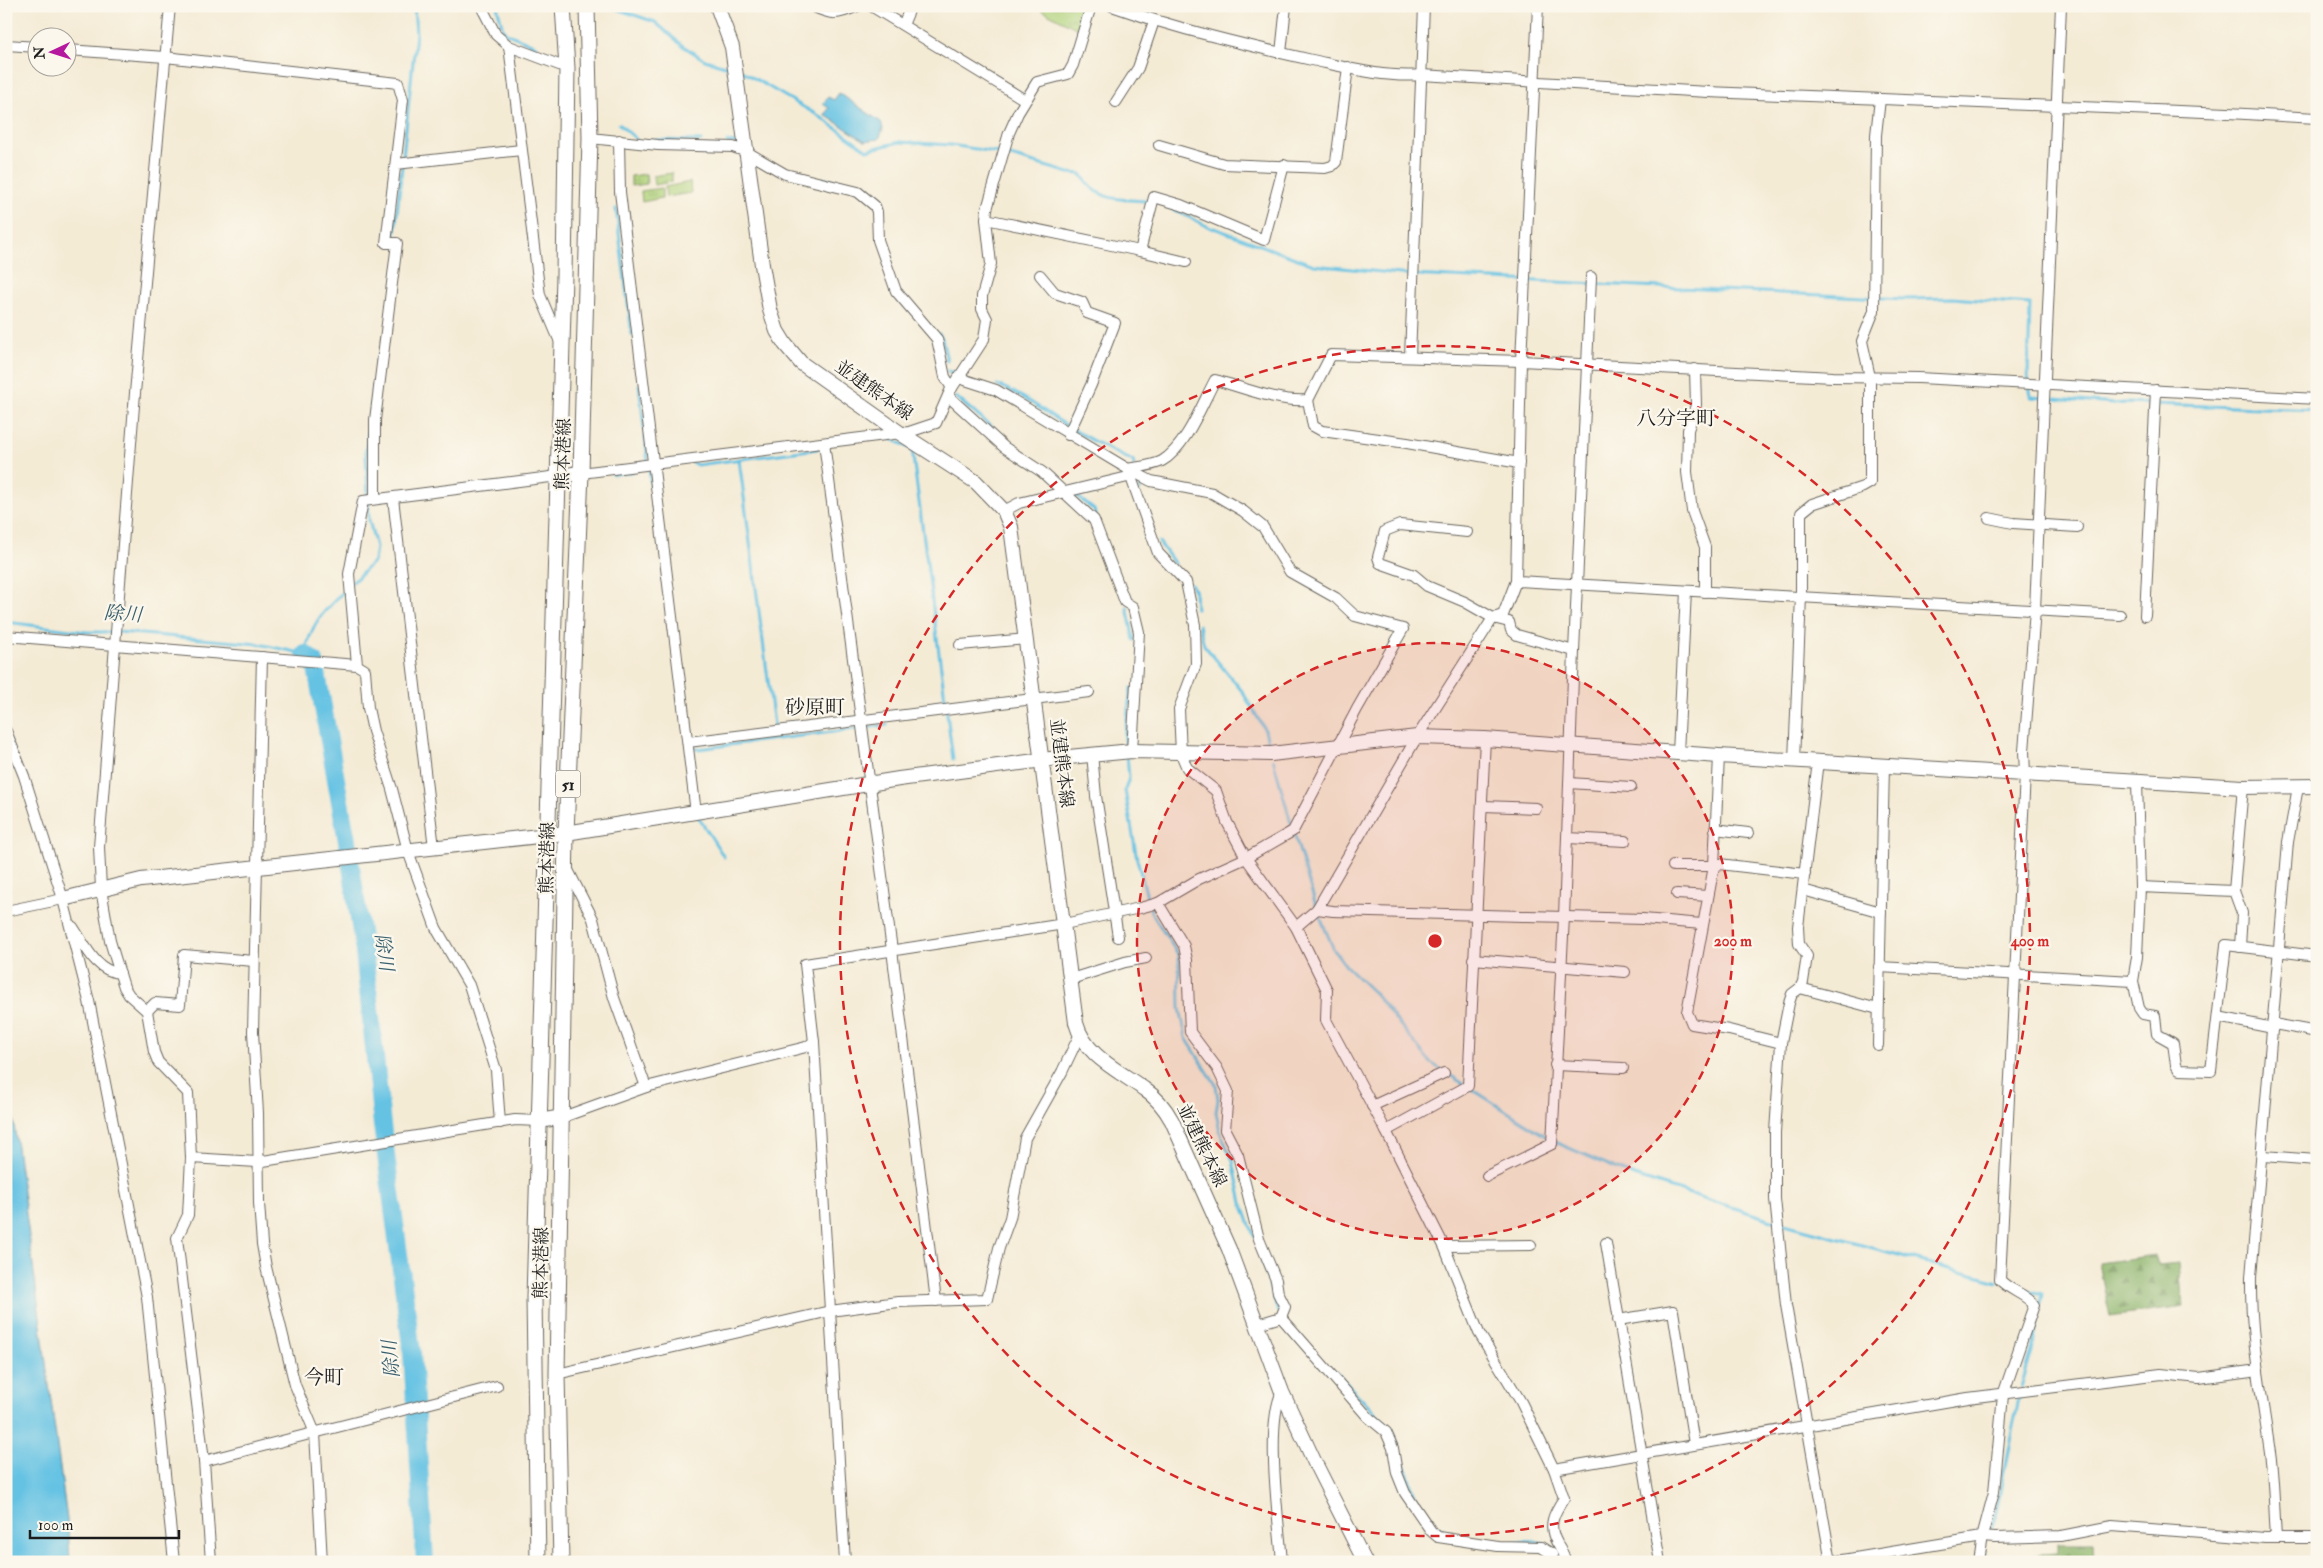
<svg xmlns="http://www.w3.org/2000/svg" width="2323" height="1568" viewBox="0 0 2323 1568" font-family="'IM FELL Double Pica','Noto Serif JP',serif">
<defs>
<pattern id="grass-tufts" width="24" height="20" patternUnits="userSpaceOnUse" patternTransform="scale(1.25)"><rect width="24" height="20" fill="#b0d27b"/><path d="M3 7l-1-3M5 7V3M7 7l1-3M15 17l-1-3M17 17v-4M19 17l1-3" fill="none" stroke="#97b46a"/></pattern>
<pattern id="forest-firs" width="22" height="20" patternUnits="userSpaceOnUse" patternTransform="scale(1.25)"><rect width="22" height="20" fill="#8cb46b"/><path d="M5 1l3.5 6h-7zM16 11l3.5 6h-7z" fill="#729257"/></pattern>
</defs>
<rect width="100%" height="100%" fill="#fbf7ec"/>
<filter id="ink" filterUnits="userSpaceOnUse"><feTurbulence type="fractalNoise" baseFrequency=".02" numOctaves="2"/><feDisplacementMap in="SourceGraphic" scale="10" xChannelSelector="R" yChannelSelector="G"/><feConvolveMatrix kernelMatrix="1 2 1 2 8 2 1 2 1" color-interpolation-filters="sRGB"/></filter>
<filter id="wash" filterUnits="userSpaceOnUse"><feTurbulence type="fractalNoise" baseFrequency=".0096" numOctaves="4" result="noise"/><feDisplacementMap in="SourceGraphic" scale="20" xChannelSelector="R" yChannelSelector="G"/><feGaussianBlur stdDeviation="1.12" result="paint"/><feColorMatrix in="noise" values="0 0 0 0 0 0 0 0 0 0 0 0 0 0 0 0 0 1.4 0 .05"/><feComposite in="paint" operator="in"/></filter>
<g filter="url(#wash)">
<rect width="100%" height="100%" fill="#f4ebd5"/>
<!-- grass -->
<g fill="url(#grass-tufts)" stroke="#66774c">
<path d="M1042,6h46l-8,24 -39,-20z"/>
<path d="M672,173v9l-18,3 -1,-9z"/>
<path d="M646,174l1,10 -16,2v-10z"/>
<path d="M690,182l1,11 -25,4 -1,-10z"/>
<path d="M662,188v10l-20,4 -1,-11z"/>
</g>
<!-- forest -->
<g fill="url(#forest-firs)" stroke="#546844">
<path d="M2155,1255l3,11 21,-2 4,43 -73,10 -11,-54z"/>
<path d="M2057,1543h37l1,19h-55l-2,-8 19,-1z"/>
</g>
<!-- water -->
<g fill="#65c2e3" stroke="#406f80">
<path d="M839,93l42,29 2,7 -4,10 -14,2 -40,-26 4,-7 -6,-4 5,-7 6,3z"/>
<path d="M6,1080l5,22 57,425 2,35h-64z"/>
</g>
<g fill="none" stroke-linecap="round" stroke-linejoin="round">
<!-- stream -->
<g stroke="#65c2e3" stroke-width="3">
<path d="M497,6l6,23 3,4 30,13"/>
<path d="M611,7l44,15 28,24 22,14 27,8"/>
<path d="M740,70l79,46 48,34 33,-8 51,3 49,8 69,20 12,1c17,29 40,25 69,27"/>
<path d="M619,124l17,15"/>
<path d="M652,140l49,1"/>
<path d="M727,142l13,1"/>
<path d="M825,179l22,4 8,4"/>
<path d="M1164,205l49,24 1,-1 100,37 96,10 495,24 47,-1 78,6 -2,73 3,20 83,7 10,-1 193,7"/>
<path d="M616,209l16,126"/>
<path d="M394,241l22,-207 -2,-28"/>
<path d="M939,334l3,4 5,23"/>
<path d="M948,371l12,3"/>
<path d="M639,385l15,128"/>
<path d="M997,385c25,9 45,25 67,39 23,14 45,26 69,37l1,4"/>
<path d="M956,397l67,57"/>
<path d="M890,438l22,11 41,310"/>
<path d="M739,459l35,266"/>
<path d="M693,463l4,2 120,-16"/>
<path d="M613,474l19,-2"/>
<path d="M1137,476l3,14"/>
<path d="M1056,479l13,10"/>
<path d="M1073,493l21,17 2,7"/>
<path d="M1159,542l16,22"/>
<path d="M353,582l21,-21 2,-14 -7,-27 -3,-70 12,-94"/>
<path d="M1191,584l4,8 1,17"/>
<path d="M1125,588l3,13"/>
<path d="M1127,607l7,33"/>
<path d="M6,622l81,10h32l140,12 46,10c7,-34 19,-42 42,-66"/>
<path d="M1199,625l5,20 38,46 23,39 5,20"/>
<path d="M690,747l8,2 189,-24"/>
<path d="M1126,749l-1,-15 6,-46"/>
<path d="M1127,755l2,23 -4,12 12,69 14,53 28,44 1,52 6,30 30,47 2,15 -2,12 4,20 13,29 9,42 12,33"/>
<path d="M1273,759l19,68"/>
<path d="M697,815l27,42"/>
<path d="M1294,833l22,73"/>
<path d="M1318,912l16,38 12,16 29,28 56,69 119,76"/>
<path d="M1555,1142l79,34 141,45"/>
<path d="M1781,1223l217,59"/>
<path d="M1260,1254l17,55 4,4"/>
<path d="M2019,1288l24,6 -11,57 -11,37"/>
<path d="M1335,1371l58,61 23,66 7,13"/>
<path d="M1430,1522l20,12"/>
<path d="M1988,1536c10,-20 11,-43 16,-65 5,-25 10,-51 16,-77"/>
<path d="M1516,1542c18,-1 39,-3 43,20"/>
<path d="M1984,1562v-10"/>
</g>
<!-- river -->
<path stroke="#65c2e3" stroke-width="18" d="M305,654l10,8 32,179 17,110 18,174 30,228 13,209"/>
</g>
</g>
<g filter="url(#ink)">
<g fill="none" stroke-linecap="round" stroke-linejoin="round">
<defs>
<g id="street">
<path d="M170,6l-35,387 -36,454 2,42 9,52 14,46 5,8 18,16 7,41 4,10 30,31 3,65 66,4 258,-42 24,1"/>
<path d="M481,6l15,29 13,11 58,22"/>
<path d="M812,6c21,10 25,9 46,0"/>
<path d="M871,6l154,94"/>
<path d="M1112,6c65,23 133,39 200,54 36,8 72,18 109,15l287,17 520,21 89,5"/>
<path d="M903,25l8,-19"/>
<path d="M6,45l32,2"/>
<path d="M509,46l31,249 20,47"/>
<path d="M68,50l97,7 233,26 5,17 -17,143h11l-22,177v78"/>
<path d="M1281,53l5,-47"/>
<path d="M1116,102l22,-34 16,-47"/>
<path d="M590,138l68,7 75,2 14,5 38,22 73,18 17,14 2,6 1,28 18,51 41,48 8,38 7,11"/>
<path d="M619,140l1,52 76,621"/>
<path d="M1159,145l65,19 101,4 7,-2 4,-4 12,-95"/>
<path d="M396,164l125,-14"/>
<path d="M986,219l154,32 46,11"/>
<path d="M1140,251l14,-54 27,8 83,35 20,-75"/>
<path d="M1040,275l15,18 27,9 5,11 28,10 -24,62 -23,50"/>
<path d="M1410,357l14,-351"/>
<path d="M1695,369l1,36 -8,25 -1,42 5,39 13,36v45"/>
<path d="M959,378l37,12 132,79 30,84 28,29 9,43 1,39 -17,45 2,45 6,14 29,23 11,31 19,36 50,69 31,63 -1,30 60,111 58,115 35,87 42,69 33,67 10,29c-10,15 -17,27 -7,45 4,6 7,11 8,19"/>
<path d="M948,396l56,51 38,25 52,48 31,82 8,5 6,25 -7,119"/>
<path d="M1308,400l5,26 9,5 85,12 112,20"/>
<path d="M824,443l68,507 44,351"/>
<path d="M1128,469c10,-2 25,-3 34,-8 24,-14 40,-57 53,-81 27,7 65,23 93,20l23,-45 190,6 312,16 86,1 398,21"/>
<path d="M581,473l328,-41 27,-9 14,-32 34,-52 3,-20 -5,-10v-13l9,-32 -5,-45 1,-10 22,-76 9,-20 19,-31 31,-8 5,-9 18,-59"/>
<path d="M393,498l41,350"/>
<path d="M1004,511l15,-8 113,-27"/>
<path d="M1989,518l24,5 64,4"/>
<path d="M1467,532l-67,-7 -15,6 -7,26 2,6 34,12 13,11 38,16 28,16 16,4 2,8 6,5 57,16"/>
<path d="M1516,581l604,34"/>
<path d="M2145,616l11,-226"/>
<path d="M6,636l351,29 8,5 3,38 5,23 19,58 16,62 28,77 33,57 27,85 4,53"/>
<path d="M960,645l67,-6"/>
<path d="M262,657l-9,375 5,81 1,90 3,41 4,23 29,118 20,48 7,129"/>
<path d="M357,665l-8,-91 14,-73 195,-25"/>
<path d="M6,731l18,45 39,123 26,102 58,296 27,265"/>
<path d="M688,742l401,-50"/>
<path d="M1678,753l8,-162"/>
<path d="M1092,754l4,42 22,141"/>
<path d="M1719,756l-5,110 -27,146 5,12 37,6 52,13"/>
<path d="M1794,760l7,-164v-83l11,-9 51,-17 7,-4v-106l-8,-36 12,-30 2,-176 4,-36"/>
<path d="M1818,761l-20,166 1,17 8,12 -4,26 -3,6 -8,6 -3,9 -8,40 -6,89v67l11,106 45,257"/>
<path d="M2137,781l3,106"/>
<path d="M1569,783l62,4"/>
<path d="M1483,806l53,2"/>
<path d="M1715,829l33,4"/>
<path d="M1568,838l57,3"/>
<path d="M1673,866h41l5,-2 86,10"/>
<path d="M567,868l26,51 21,79 32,89"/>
<path d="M1803,890l78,22"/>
<path d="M2234,891l9,-104"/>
<path d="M1677,894l31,2"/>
<path d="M1158,903l26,43 3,14 3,72 27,36 11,23 -3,39 13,25 21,84 17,41 2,13 7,14 -4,10"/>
<path d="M1317,909l16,2 310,8 59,5"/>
<path d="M6,911l57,-12"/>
<path d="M73,927c12,18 23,45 47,46"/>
<path d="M1296,927l21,-18 100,-172 76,-119 10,-3 13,-34 5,-220 17,-355"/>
<path d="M1473,959l152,13"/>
<path d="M1879,967l254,14 6,27 4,6 12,2 2,18 16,9 3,22 3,5 32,1 15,-126 91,11"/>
<path d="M1071,979l54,-17 21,-4"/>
<path d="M2133,981l4,-24 3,-70 94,4 8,22 -2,34"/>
<path d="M1800,988l78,21"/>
<path d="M147,1011l8,-8 25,2 4,-50 70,6"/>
<path d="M2218,1017l55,11"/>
<path d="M2274,1024l43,8"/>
<path d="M1878,1045l6,-280"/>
<path d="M1555,1065l68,3"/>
<path d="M1372,1106l72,-33"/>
<path d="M563,1117l83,-30 160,-40 8,-5"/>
<path d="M1386,1131l82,-45 17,-347"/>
<path d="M2263,1156l54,4"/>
<path d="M191,1158l-3,57 -11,23 27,223 7,101"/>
<path d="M1487,1176l65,-32 12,-227 10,-266 17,-374"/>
<path d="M1606,1243l54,319"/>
<path d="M1444,1246l87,-1"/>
<path d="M1618,1320l55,-9 21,133"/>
<path d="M1258,1324l23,-7 87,100 18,15 7,16 4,25 8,20 26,38 7,6 60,9 43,1 11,7 1,8"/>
<path d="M557,1374l273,-63 68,-9 89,-3 12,-51 11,-30 15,-80 37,-66 17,-36"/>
<path d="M204,1461l293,-75"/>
<path d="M1554,1469l414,-71 193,-24 38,4 59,-8"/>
<path d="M2276,1537c-2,-28 -2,-57 -6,-84 -8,-58 -20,-117 -19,-176l37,-435 10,-55"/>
<path d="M845,1562l-31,-520 -9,-78 259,-40 76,-16 18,-5 41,-24 47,-21 47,-27 64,-122 46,-80 -48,-13 -19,-18 -46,-26 -27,-45 -20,-16 -31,-18 -61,-12 -23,-12"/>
<path d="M1282,1562c-3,-40 -17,-138 0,-170"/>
<path d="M1831,1562l151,-25 13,1 66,-2 51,-10 153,12h52"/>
<path d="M1978,1562l4,-25 12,-45 9,-97 31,-90c-9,-12 -24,-14 -34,-25l25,-506 -1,-23 11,-141 26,-604"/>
</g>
<g id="secondary">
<path d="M717,6l15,41 30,218 8,45 7,21 8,13 16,19 99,70 76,49 28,29 7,16 65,496c9,33 42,47 68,66 12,8 21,19 28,32l57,128 53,143 33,71 50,99"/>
<path d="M558,476l23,-3"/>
<path d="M63,899l78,-19 425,-47 333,-54 159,-21 74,-7 139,3 146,-17 68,2 234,17 524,31 74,-1"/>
<path d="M539,1121l24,-4"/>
</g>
<g id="primary">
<path d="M538,1562l-4,-264 30,-1022 3,-208 -4,-62"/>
<path d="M561,1562l-4,-188 9,-541 15,-360 9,-335 -3,-132"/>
</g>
</defs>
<!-- street casing -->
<use href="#street" stroke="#68645d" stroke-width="12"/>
<!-- secondary casing -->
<use href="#secondary" stroke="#68645d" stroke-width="16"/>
<!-- primary casing -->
<use href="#primary" stroke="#68645d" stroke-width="17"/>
<!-- street -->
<use href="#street" stroke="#fff" stroke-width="10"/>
<!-- secondary -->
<use href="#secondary" stroke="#fff" stroke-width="14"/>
<!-- primary -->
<use href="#primary" stroke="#fff" stroke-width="15"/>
</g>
</g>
<!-- distance rings -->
<circle cx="1435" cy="941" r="298" fill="#d62828" fill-opacity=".12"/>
<g fill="none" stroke="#d62828" stroke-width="2.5" stroke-dasharray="9 6">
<circle cx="1435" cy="941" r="298"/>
<circle cx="1435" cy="941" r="595"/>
</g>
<g text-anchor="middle" stroke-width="4.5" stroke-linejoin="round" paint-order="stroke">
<!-- shield labels -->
<rect fill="#fbf7ec" stroke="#5f5e5a" stroke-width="1" x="555.5" y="770.5" width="25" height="27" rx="4"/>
<g font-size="16" font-weight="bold" fill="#1c1c1c">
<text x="568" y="790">51</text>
</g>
<!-- street labels -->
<g font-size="18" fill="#1c1c1c" stroke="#fbf7ec">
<text transform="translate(874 390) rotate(35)" y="6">並建熊本線</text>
<text transform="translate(563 454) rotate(-88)" y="6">熊本港線</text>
<text transform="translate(1062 763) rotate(83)" y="6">並建熊本線</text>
<text transform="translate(547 858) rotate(-89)" y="6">熊本港線</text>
<text transform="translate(1202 1145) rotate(64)" y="6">並建熊本線</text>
<text transform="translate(541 1263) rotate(-89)" y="6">熊本港線</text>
</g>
<!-- water labels -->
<g font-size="19" font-style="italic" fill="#395e6c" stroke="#fbf7ec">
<text transform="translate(123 613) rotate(4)" y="7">除川</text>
<text transform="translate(385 952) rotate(82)" y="7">除川</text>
<text transform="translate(390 1359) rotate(-95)" y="7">除川</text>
</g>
<!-- quarter labels -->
<g font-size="20" fill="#1c1c1c" stroke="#fbf7ec">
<text x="1676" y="425">八分字町</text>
<text x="815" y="714">砂原町</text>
<text x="324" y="1384">今町</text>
</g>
</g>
<circle cx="1435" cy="941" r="8" fill="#d62828" stroke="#fbf7ec" stroke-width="2.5"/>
<g font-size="15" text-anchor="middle" font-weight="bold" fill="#d62828" stroke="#fbf7ec" stroke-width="4.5" stroke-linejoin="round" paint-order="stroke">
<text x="1733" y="946">200 m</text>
<text x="2030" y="946">400 m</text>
</g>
<!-- margin -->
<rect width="2323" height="1568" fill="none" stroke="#fbf7ec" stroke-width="25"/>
<!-- north arrow -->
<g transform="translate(52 52) rotate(266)"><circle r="24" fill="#fbf7ec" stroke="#a29f99"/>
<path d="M0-4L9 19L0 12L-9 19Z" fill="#b5179e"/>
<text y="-8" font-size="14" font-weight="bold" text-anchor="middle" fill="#1c1c1c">N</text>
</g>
<!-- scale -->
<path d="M30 1530v8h149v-8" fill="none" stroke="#1c1c1c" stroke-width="2.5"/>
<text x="38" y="1530" font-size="15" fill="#1c1c1c" stroke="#fbf7ec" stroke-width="4" paint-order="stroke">100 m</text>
</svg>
